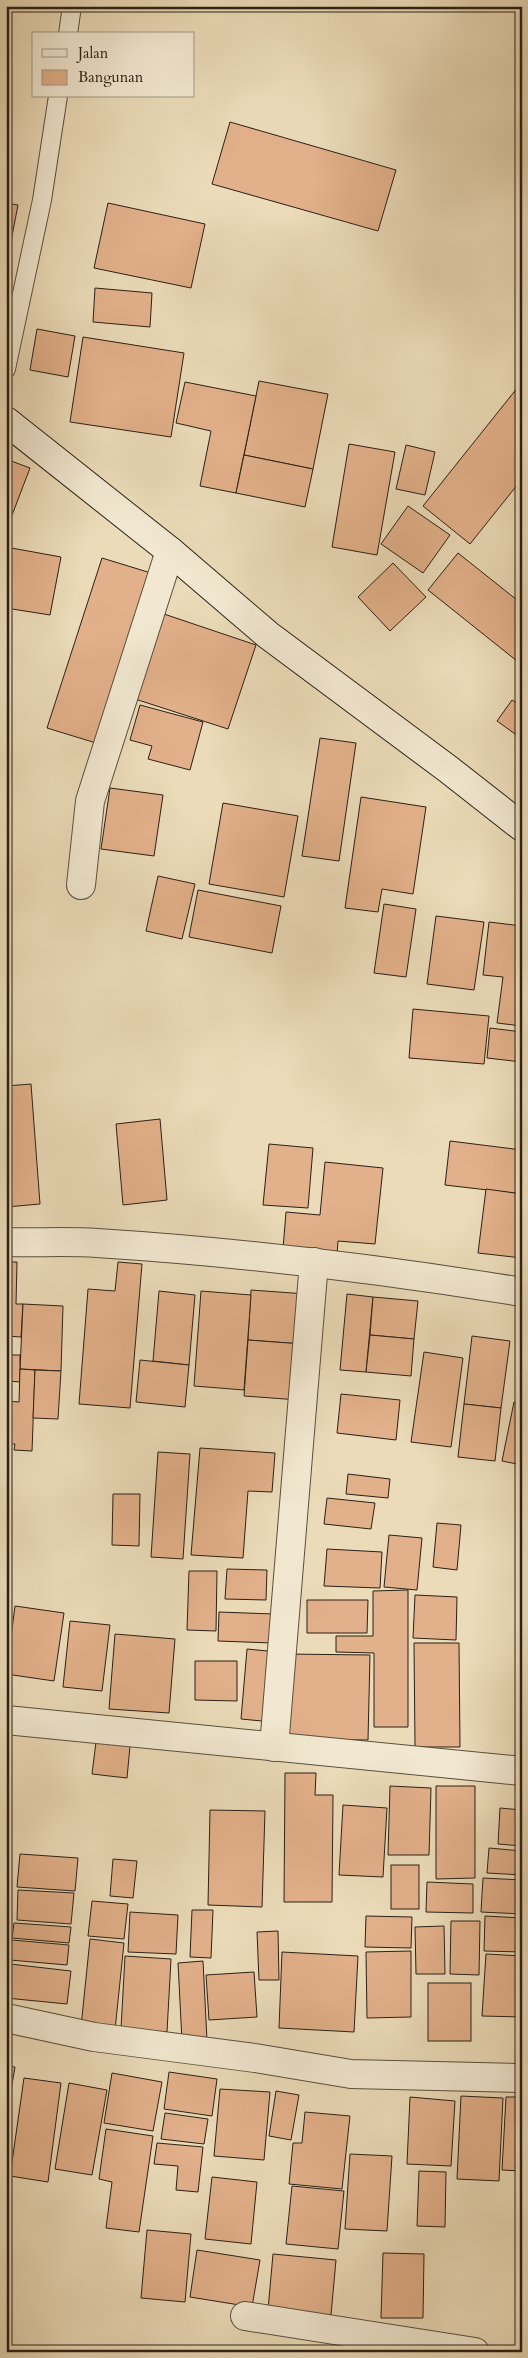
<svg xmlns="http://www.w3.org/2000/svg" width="528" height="2358" viewBox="0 0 528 2358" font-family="Cardo,serif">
<rect width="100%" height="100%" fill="#ebdbb8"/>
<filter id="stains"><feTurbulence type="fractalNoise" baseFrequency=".004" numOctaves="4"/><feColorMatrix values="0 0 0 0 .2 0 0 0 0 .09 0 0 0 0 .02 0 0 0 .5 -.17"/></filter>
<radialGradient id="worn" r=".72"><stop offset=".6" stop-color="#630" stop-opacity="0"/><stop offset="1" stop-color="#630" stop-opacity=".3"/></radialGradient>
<!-- building -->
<g fill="#e2b08a" stroke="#2a2016">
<path d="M230,122l166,48 -18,61 -166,-47z"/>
<path d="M6,203l12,2 -12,62z"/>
<path d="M108,203l97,21 -14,64 -97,-20z"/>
<path d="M95,288l57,5 -2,34 -57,-5z"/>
<path d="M37,329l38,7 -7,41 -38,-7z"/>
<path d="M83,337l101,16 -13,84 -101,-15z"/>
<path d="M259,381l69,13 -15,75 -69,-14z"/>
<path d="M185,382l71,14 -20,97 -36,-7 11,-55 -35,-8z"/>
<path d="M522,382v97l-52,65 -47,-38z"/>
<path d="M349,444l46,8 -18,103 -45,-8z"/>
<path d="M406,445l29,7 -10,43 -29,-6z"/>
<path d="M244,455l69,14 -8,38 -69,-14z"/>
<path d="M6,459l24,9 -24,63z"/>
<path d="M408,506l42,29 -27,38 -42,-29z"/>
<path d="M6,547l55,10 -11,58 -44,-7z"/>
<path d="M458,553l64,51v61l-94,-75z"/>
<path d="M102,558l49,15 -55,170 -49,-15z"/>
<path d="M393,563l33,34 -36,34 -32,-34z"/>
<path d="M164,614l92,31 -28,84 -93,-30z"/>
<path d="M512,700l10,6v33l-25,-18z"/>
<path d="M140,705l63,17 -13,48 -42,-11 4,-13 -22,-6z"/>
<path d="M320,738l36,5 -17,118 -37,-5z"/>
<path d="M110,788l53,7 -9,61 -53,-7z"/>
<path d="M361,797l65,10 -13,87 -31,-5 -4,23 -33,-4z"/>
<path d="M223,803l75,13 -14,81 -75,-13z"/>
<path d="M158,876l37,8 -13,55 -36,-8z"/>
<path d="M198,890l83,16 -9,47 -83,-16z"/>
<path d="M384,904l32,5 -10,68 -32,-4z"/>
<path d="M436,916l48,6 -10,68 -47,-6z"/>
<path d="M489,922l33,4v100l-25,-3 6,-46 -20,-2z"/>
<path d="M413,1009l76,7 -5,48 -75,-6z"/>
<path d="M490,1028l32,4v30l-35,-4z"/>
<path d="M31,1084l9,120 -34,3v-121z"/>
<path d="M160,1119l7,81 -44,5 -7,-81z"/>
<path d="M450,1141l72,9v44l-77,-9z"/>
<path d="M269,1144l44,4 -5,60 -45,-3z"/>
<path d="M325,1162l58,6 -8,76 -37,-3 -1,13 -54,-5 3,-37 34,3z"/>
<path d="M486,1189l36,5v64l-44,-5z"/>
<path d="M6,1262h11l-1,42h7l-2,33 -15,-1z"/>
<path d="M118,1262l24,2 -12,144 -51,-4 9,-115 27,2z"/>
<path d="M251,1290l55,4 -4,50 -54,-4z"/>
<path d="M159,1291l36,4 -6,70 -36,-4z"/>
<path d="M201,1291l50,4 -7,95 -50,-4z"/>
<path d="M347,1294l26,3 -7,75 -26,-2z"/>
<path d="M373,1297l45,4 -4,38 -44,-4z"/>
<path d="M23,1304l40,2 -2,65 -41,-2z"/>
<path d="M370,1335l44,4 -3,37 -45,-4z"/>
<path d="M472,1336l38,5 -9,67 -37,-4z"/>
<path d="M248,1340l54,4 -3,56 -55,-4z"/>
<path d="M424,1352l39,6 -12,89 -40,-5z"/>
<path d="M6,1355h14v27l-14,-1z"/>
<path d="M140,1360l49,5 -4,42 -49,-5z"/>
<path d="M20,1369l15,1 -3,81 -18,-1 1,-6h-9v-43l13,1z"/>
<path d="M35,1370l26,1 -3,48 -25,-1z"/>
<path d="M522,1375v23l-5,-1z"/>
<path d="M341,1394l59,6 -4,40 -59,-7z"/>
<path d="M514,1402l8,2v61l-20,-4z"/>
<path d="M464,1404l37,4 -6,53 -37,-4z"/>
<path d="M200,1448l75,5 -3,39 -24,-1 -5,67 -52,-3z"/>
<path d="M158,1452l32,2 -7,105 -32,-2z"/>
<path d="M348,1474l42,5 -2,19 -42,-4z"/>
<path d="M113,1494h27l-1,52 -27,-1z"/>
<path d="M327,1498l48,5 -4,26 -47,-5z"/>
<path d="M437,1523l24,2 -4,45 -24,-3z"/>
<path d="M389,1535l33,3 -5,52 -33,-3z"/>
<path d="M327,1549l55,3 -2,36 -56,-2z"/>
<path d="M227,1569l40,1 -1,30 -41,-1z"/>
<path d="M189,1571h28l-1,60 -29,-1z"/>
<path d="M408,1590v137h-34v-74l-38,-1v-16h37v-45z"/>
<path d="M415,1595l42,2 -1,43 -43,-2z"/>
<path d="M307,1600h61l-1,33h-60z"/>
<path d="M15,1606l49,7 -10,68 -48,-7z"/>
<path d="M219,1612l54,2 -1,29 -54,-2z"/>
<path d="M70,1621l40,4 -8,66 -39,-4z"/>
<path d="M115,1634l60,5 -6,74 -60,-4z"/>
<path d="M414,1643h45l1,104h-45z"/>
<path d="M247,1649l31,3 -6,70 -31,-3z"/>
<path d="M284,1654l86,1 -2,85 -85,-1z"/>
<path d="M195,1661h42v40l-42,-1z"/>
<path d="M96,1742l34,4 -3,32 -35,-4z"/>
<path d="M285,1773h31l-1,22h18l-1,107h-48z"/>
<path d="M390,1786l41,2 -2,67h-41z"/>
<path d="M436,1786h39v92l-39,1z"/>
<path d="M343,1805l44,3 -4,69 -44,-2z"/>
<path d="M500,1808l22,2v36l-24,-2z"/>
<path d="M210,1810l55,1 -3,96 -54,-2z"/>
<path d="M489,1848l33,3v24l-35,-2z"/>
<path d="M20,1854l58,4 -3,33 -58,-4z"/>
<path d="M113,1859l24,2 -4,37 -23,-2z"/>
<rect x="391" y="1865" width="28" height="44"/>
<path d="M483,1878l39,2v34l-41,-2z"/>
<path d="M427,1882l46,2v29l-47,-1z"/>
<path d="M18,1890l56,3 -3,31 -54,-4z"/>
<path d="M92,1901l36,3 -4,35 -36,-3z"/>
<path d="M192,1910h21l-2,48 -21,-1z"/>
<path d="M130,1912l48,3 -2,39 -48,-2z"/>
<path d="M366,1916l46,1 -1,31 -46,-1z"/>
<path d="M485,1916l37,2v34l-38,-1z"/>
<path d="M451,1921h29l-1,54 -29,-1z"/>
<path d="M14,1923l57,4 -2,16 -57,-5z"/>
<path d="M444,1926l1,48h-29l-1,-47z"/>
<path d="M278,1931l1,49h-20l-2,-48z"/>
<path d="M90,1939l34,4 -9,87 -34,-3z"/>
<path d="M12,1940l57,5 -2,20 -57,-5z"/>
<path d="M411,1951v66l-44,1 -1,-66z"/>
<path d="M282,1952l76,4 -4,76 -75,-4z"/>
<path d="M486,1954l36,2v61l-40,-1z"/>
<path d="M125,1956l46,3 -4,73 -46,-3z"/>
<path d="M203,1961l4,79 -25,1 -4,-78z"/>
<path d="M10,1964l61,7 -4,33 -61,-6z"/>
<path d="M254,1972l3,45 -48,3 -3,-45z"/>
<rect x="428" y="1983" width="43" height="58"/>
<path d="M6,2066l9,1 -9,53z"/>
<path d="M169,2072l48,7 -5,37 -48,-7z"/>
<path d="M112,2073l50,9 -9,49 -49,-8z"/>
<path d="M24,2078l37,5 -13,99 -38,-6z"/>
<path d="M69,2083l38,7 -15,85 -37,-6z"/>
<path d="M220,2089l50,3 -6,68 -50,-4z"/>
<path d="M276,2091l23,4 -8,45 -22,-4z"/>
<path d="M461,2096l42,2 -4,83 -42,-2z"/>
<path d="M410,2097l45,4 -4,65 -44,-2z"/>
<path d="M506,2097h16v74l-20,-1z"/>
<path d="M305,2112l45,4 -8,73 -53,-5 4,-41h9z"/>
<path d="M165,2113l43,6 -4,25 -43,-5z"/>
<path d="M106,2129l47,7 -14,96 -33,-4 6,-46 -13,-3z"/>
<path d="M157,2143l46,4 -5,45 -22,-2 2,-24 -24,-2z"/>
<path d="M350,2154l42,2 -5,75 -42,-2z"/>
<path d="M419,2171l27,1 -1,55 -28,-1z"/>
<path d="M212,2177l45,5 -6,62 -46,-5z"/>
<path d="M292,2186l52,5 -6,58 -52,-5z"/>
<path d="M147,2230l44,4 -6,68 -44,-4z"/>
<path d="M197,2250l63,10 -8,47 -62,-10z"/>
<path d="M383,2253l41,1 -1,64h-42z"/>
<path d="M273,2254l63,6 -5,55 -63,-5z"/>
</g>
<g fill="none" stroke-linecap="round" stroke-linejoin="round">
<defs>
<g id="lane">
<path d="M68,34l4,-28"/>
<path d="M6,369l36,-169 16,-104"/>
</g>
<g id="street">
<path d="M81,885l9,-84 80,-250"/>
<path d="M6,1242c30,1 61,-1 91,1 142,9 284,26 425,49"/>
<path d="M6,1720l516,51"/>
<path d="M274,1747l40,-485"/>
<path d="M6,2018l88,19 161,21 96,16 171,4"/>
<path d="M245,2316l230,36"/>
</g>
<path id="secondary" d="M6,421l164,130 98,84 180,134 74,58"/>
</defs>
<!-- lane casing -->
<use href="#lane" stroke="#5a4f3e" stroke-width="20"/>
<!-- street casing -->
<use href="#street" stroke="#5a4f3e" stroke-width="30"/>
<!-- secondary casing -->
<use href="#secondary" stroke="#2a2016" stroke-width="30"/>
<!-- lane -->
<use href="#lane" stroke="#f2e8d1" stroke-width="18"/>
<!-- street -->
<use href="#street" stroke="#f2e8d1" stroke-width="28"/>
<!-- secondary -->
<use href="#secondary" stroke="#f2e8d1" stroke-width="28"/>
</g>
<!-- margin -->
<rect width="528" height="2358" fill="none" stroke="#ebdbb8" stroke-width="25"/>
<rect x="8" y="8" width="513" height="2343" fill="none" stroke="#2a2016" stroke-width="2.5"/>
<rect x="12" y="12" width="503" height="2333" fill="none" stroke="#2a2016"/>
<!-- legend -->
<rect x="32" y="32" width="162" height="65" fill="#f2e8d1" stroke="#a29886"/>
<rect x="42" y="49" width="25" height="8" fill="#f2e8d1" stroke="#a29886"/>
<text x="78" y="58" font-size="15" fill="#2a2016">Jalan</text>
<rect x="42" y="70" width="25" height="15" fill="#e2b08a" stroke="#a29886"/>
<text x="78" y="82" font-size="15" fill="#2a2016">Bangunan</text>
<rect width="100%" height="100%" filter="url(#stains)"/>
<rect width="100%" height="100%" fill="url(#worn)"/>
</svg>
